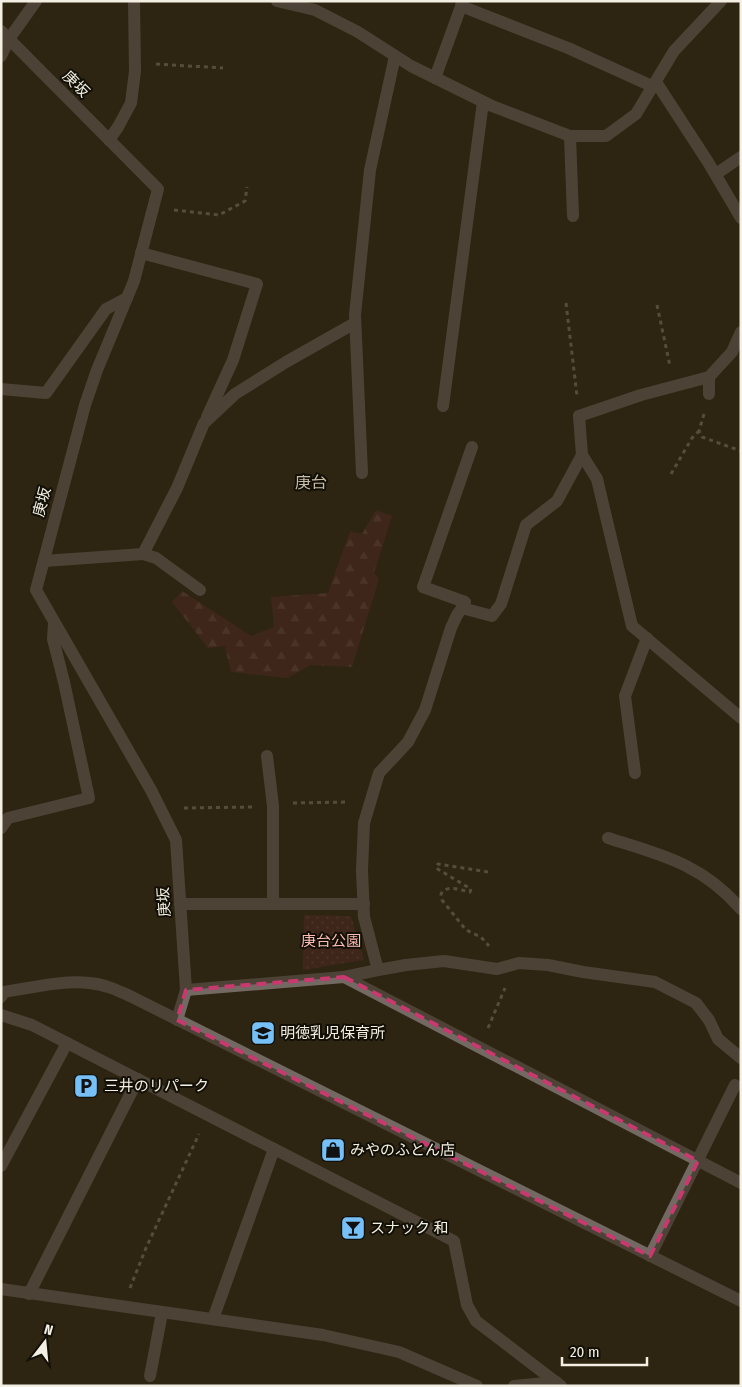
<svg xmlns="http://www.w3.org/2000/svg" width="742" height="1387" viewBox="0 0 742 1387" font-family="'Fira Sans Condensed','Noto Sans JP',sans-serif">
<defs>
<pattern id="forest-firs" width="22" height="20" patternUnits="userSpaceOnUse" patternTransform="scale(1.25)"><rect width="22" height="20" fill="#552925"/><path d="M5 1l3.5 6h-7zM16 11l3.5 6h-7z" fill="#6e4844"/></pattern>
<pattern id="park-dots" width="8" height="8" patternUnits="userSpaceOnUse" patternTransform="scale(1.25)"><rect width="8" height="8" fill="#552925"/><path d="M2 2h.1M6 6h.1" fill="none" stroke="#6e4844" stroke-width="1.8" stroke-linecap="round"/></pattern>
</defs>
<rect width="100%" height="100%" fill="#2d2512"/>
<!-- forest -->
<path fill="url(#forest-firs)" d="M376,510l16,6 -18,57 5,6 -27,88 -42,-2 -22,13 -57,-6 -6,-26 -17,2 -36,-46 10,-11 69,45 23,-9 -3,-30 57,-4 22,-62 12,3z"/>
<!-- park -->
<path fill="url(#park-dots)" d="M304,915l47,1 13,44 -61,10z"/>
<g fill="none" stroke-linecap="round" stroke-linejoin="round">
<!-- path -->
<g stroke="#857f6f" stroke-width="3" stroke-dasharray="4 4" stroke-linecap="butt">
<path d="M156,64l67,4"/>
<path d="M174,210l45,5 26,-14 2,-14"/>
<path d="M566,303l11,93"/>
<path d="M657,305l13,61"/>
<path d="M704,414l-5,17 3,6 39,14"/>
<path d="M671,474l21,-36 7,-7"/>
<path d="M293,803l56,-1"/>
<path d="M184,808l69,-1"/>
<path d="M488,872l-50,-8 -2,4 35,21 -1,3c-10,-2 -23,-8 -29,2l1,6 24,30 15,7 8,9"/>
<path d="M488,1028l17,-40"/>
<path d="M130,1288l16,-40 53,-114"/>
</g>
<!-- minor -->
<g stroke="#726963" stroke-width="12">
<path d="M277,1l38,9 43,22 53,34 81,40 78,30h36l30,-22 38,-63 47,-50"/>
<path d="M461,6l107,42 86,39"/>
<path d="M1,31l157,158 -24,92 -37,89 -12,35 -49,185 115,200 25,50 10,150 -9,30"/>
<path d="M1,56l8,-17 27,-38"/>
<path d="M435,78l28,-77"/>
<path d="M656,82l52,80 33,56"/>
<path d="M570,136l3,80"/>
<path d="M109,140l9,-13 13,-24 4,-32 -1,-70"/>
<path d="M716,174l25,-17"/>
<path d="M141,253l116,31 -24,76 -26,57"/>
<path d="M741,332l-9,20 -23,25 -68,18 -62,21 3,39 15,24 35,147 109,92"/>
<path d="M1,389l45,4 60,-84 21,-11"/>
<path d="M709,394v-17"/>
<path d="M443,406l40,-304"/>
<path d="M362,473l-7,-158 15,-145 25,-114"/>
<path d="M143,554l13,4 44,32"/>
<path d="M44,561l99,-7 34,-66 27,-65 31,-29 51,-32 69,-39"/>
<path d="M462,608l3,-6 -42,-15 49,-140"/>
<path d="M267,756l6,50v98"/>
<path d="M635,773l-10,-77 22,-58"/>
<path d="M1,828l7,-10 81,-20 -25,-116 -11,-43 1,-16"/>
<path d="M608,838c54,17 94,26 133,71"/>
<path d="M180,904h184"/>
<path d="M378,970l28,-5 38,-4 53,8 22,-6 29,2 35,7 72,10 41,21 13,17 9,19 23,19"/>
<path d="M344,977l397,206"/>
<path d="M186,990l158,-13 34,-7 -14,-53 -2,-47 2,-47 15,-50 29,-31 17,-32 26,-82 6,-13 5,-7 30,8 9,-12 25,-79 31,-24 25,-46"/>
<path d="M1,997l3,-5c26,-4 59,-12 85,-9 15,1 28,7 41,13l611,305"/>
<path d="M1,1015l31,10 422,216 13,64 9,16 85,65"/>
<path d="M1,1166l66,-123"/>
<path d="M650,1256l85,-171"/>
<path d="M1,1289l322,46 76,17 78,34"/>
<path d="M29,1294l109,-215"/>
<path d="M213,1319l61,-170"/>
<path d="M150,1376l12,-63"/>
<path d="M514,1386l42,-4"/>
</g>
</g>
<!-- marked area -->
<path d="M0 0H742V1387H0ZM344,977l354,184 -48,95 -473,-236 9,-30z" fill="#2d2512" fill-opacity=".55" fill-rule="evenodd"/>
<path fill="none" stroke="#c9386f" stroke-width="4" stroke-dasharray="10 6" stroke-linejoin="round" d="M344,977l354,184 -48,95 -473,-236 9,-30z"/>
<!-- icons -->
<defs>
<symbol id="school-square" viewBox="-11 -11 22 22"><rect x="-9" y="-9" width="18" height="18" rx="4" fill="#76c0f7" stroke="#120f07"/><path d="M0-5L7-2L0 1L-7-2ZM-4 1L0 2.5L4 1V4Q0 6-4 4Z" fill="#111"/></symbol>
<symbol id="parking-square" viewBox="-11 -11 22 22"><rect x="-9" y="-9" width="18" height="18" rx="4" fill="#76c0f7" stroke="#120f07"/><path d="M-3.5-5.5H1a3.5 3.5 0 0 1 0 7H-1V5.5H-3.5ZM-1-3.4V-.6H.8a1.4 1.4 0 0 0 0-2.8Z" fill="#111"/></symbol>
<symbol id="shop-square" viewBox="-11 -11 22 22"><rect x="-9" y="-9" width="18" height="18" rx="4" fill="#76c0f7" stroke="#120f07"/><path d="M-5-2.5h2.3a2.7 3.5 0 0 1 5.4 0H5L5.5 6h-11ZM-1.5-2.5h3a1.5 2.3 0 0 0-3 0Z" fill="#111"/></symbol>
<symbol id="bar-square" viewBox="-11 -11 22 22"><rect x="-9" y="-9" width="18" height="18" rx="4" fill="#76c0f7" stroke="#120f07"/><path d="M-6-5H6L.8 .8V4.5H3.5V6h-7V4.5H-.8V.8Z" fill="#111"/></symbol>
</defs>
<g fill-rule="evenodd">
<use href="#school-square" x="249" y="1019" width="28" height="28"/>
<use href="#parking-square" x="72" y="1072" width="28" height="28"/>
<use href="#shop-square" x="319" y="1136" width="28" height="28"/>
<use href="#bar-square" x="339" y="1214" width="28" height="28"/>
</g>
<g text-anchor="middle" stroke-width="4" stroke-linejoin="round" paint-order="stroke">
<!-- street labels -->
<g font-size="15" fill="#f3efe2" stroke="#120f07">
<text transform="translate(76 84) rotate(45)" y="5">庚坂</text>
<text transform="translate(42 502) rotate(-75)" y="5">庚坂</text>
<text transform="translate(164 902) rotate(-94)" y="5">庚坂</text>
</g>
<!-- park labels -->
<g font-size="15" fill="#fcbab1" stroke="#120f07">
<text x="331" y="946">庚台公園</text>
</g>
<!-- poi labels -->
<g font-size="15" fill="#f3efe2" stroke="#120f07" text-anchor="start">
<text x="280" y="1038">明徳乳児保育所</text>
<text x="104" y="1091">三井のリパーク</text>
<text x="350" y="1155">みやのふとん店</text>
<text x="370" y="1233">スナック 和</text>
</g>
<!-- neighbourhood labels -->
<g font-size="16" fill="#c7bea7" stroke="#120f07">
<text x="311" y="488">庚台</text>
</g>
</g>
<!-- border -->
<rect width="742" height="1387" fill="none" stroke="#f3efe2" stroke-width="5"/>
<!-- north arrow -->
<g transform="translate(45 1342) rotate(16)" stroke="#120f07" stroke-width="4" paint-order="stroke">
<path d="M0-4L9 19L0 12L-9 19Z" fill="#f3efe2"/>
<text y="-8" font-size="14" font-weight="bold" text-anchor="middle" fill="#f3efe2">N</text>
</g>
<!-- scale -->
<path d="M562 1357v8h85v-8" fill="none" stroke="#f3efe2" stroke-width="2.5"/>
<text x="570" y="1357" font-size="15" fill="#f3efe2" stroke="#120f07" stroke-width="4" paint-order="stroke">20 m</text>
</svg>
